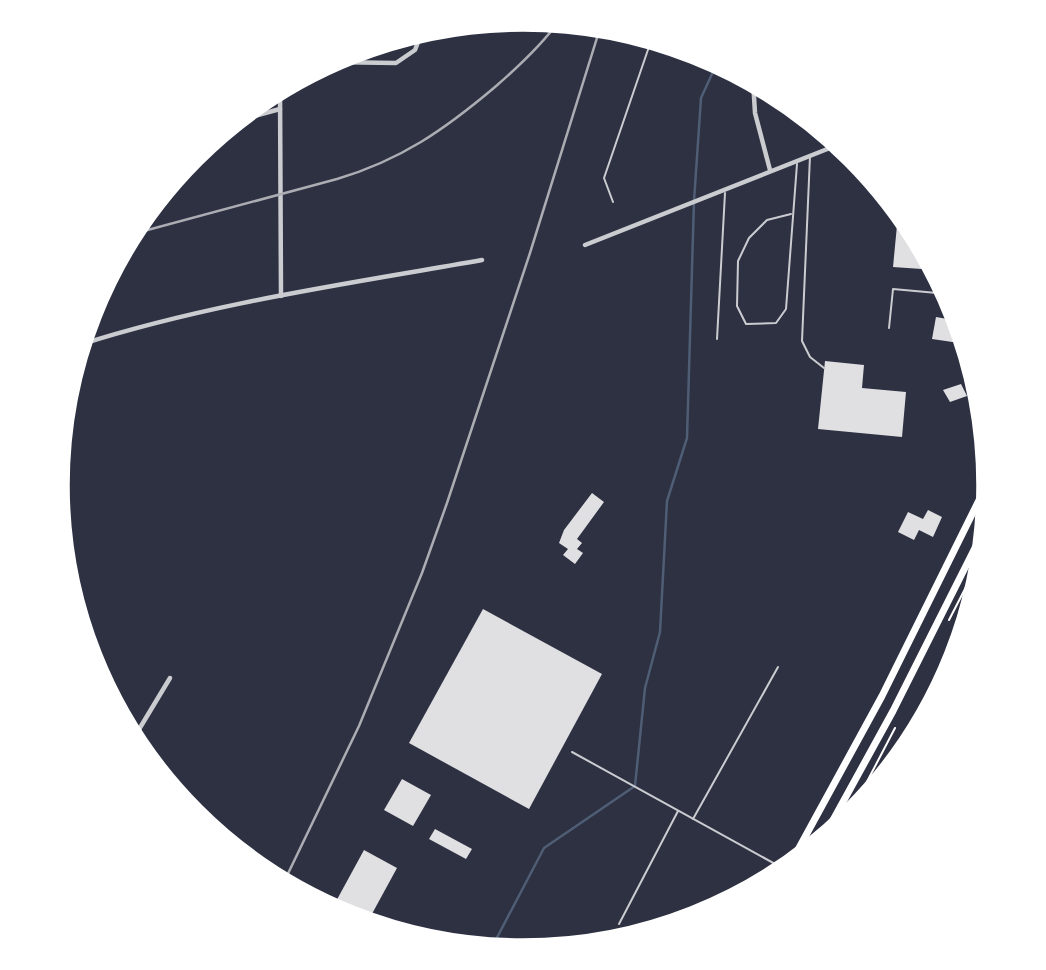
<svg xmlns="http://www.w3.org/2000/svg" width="1046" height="970" viewBox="0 0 1046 970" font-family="Jost,sans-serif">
<rect width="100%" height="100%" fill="#2d3142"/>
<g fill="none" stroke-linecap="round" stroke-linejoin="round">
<!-- stream -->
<path stroke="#4f5d75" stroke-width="2.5" d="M491,949l53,-101 91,-62 10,-98 15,-56 7,-131 20,-63 7,-237 7,-103 17,-37"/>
</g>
<!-- building -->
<g fill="#e0e0e3">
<path d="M898,215l6,1 8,10 24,44 -43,-3z"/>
<path d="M936,317l23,4 7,23 -34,-5z"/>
<path d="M825,361l39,4 -2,23 44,4 -4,45 -84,-8z"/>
<path d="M961,384l6,12 -17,6 -7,-12z"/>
<path d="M592,493l12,9 -27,37 5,4 -5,6 6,4 -8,11 -12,-9 5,-6 -9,-6 5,-13z"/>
<path d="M928,510l14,7 -9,20 -14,-7 -5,10 -16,-8 10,-20 15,7z"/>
<path d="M483,609l119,65 -73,135 -120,-66z"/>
<path d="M937,680l8,3 -9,15 -6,-2z"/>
<path d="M402,779l29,16 -18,31 -29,-16z"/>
<path d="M435,829l37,20 -6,10 -37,-20z"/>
<path d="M364,850l33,18 -30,55 -33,-18z"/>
</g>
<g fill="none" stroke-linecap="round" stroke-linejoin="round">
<!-- path -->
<g stroke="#fff" stroke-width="2">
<path d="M949,620l35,-68"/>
<path d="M846,822l49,-94"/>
</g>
<!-- service -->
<g stroke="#caccd0" stroke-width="2">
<path d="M810,156l-8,185 8,16 14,11"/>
<path d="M613,202l-9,-24 48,-140"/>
<path d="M791,214l-24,6 -18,18 -11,23 -1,45 9,18 30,-1 10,-14 11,-145"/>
<path d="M889,328l4,-39 55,5"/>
<path d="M717,339l8,-146"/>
<path d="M984,414v2"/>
<path d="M572,752l214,118"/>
<path d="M693,819l85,-152"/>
<path d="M619,924l59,-113"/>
</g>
<!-- minor -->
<g stroke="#caccd0" stroke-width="4.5">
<path d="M327,62l69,1 19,-13 8,-21"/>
<path d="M753,80l2,33 15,57"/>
<path d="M280,87l1,209"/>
<path d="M233,122l47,-13"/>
<path d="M585,245l255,-101"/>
<path d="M79,345c131,-42 268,-61 403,-85"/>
<path d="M132,741l38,-63"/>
</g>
<!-- trunk -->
<g stroke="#fff" stroke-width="7">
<path d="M821,842l72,-131 93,-185"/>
<path d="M787,870l95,-174 108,-218"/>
</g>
<!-- rail -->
<g stroke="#abadb3" stroke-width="2.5">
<path d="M129,235l208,-56c64,-19 107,-49 158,-92 23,-20 46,-41 64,-66"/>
<path d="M283,884l76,-158 63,-153 25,-70 83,-250 71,-228"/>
</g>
</g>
<!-- crop -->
<path d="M0 0H1046V970H0ZM68 485a455 455 0 1 1 910 0a455 455 0 1 1-910 0Z" fill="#fff" fill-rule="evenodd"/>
<path fill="none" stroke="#fff" stroke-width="3.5" d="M68 485a455 455 0 1 1 910 0a455 455 0 1 1-910 0Z"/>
</svg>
